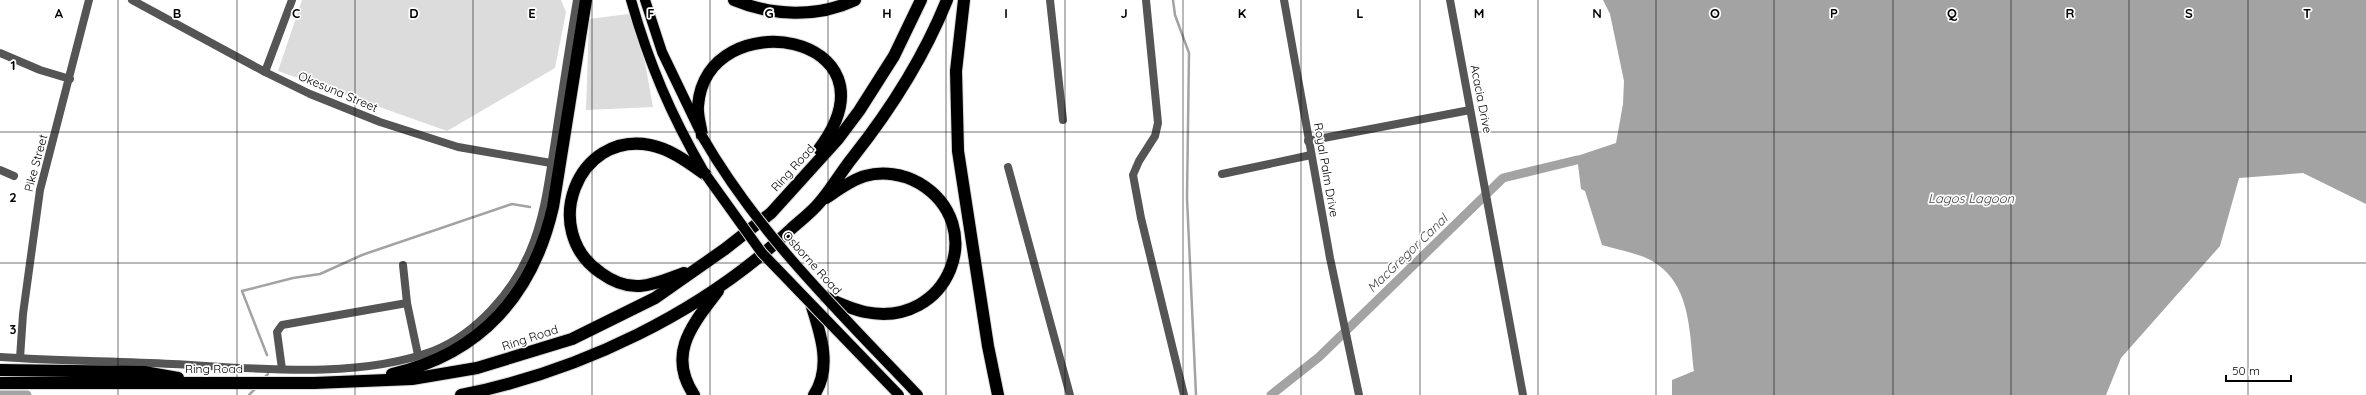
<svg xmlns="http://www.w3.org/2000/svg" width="2366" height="395" viewBox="0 0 2366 395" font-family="Quicksand,sans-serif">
<rect width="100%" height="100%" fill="#fff"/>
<!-- green -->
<g fill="#dcdcdc">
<path d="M302,0h259l5,12 -11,56 -108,63 -169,-60z"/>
<path d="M636,13l17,94 -67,3 3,-91z"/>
</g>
<!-- water -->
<path fill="#a3a3a3" d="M1603,0h763v204l-63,-31 -64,5 -19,68 -99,112 -15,37h-434v-15l22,-9c-5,-43 -3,-94 -50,-114 -13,-5 -28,-8 -42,-12l-17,-54 -4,-2 -4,-33 39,-13 7,-39 1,-23 -14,-67z"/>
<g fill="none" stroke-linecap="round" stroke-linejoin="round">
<!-- stream -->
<g stroke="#a3a3a3" stroke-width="2.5">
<path d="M1173,0l2,15 14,38 -2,145 9,197"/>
<path d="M267,355l-25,-64 51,-13 27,-4 42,-19 150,-51 18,3"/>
<path d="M263,379l5,-5"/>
<path d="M249,395l7,-7"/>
</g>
<!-- canal -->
<g stroke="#a3a3a3" stroke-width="9">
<path d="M0,395h27"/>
<path d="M1271,395l48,-38 184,-179 74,-18"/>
</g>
<defs>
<g id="primary">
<path d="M631,0c18,64 40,115 73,172"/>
<path d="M645,0l17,52 37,77"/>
</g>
<g id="highway">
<path d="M734,0c38,16 83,18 121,0"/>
<path d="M964,0l-8,71 2,80 30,195 10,49"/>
<path d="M702,136c-1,-10 -5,-21 -4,-30 8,-106 208,-73 121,43"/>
<path d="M684,273c-14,5 -29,12 -44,13 -15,1 -28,-5 -39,-13 -62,-42 -24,-142 49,-128 21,4 39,18 56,30"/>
<path d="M825,297c13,6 26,12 40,15 84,17 125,-87 54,-129 -16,-9 -36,-12 -54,-7 -14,4 -27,14 -39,22"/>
<path d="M812,307c9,28 20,61 2,88"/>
<path d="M0,370l144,2 34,6"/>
<path d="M392,374c89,-20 141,-80 161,-167l33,-207"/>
<path d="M0,383h314l98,-4 65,-11 95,-29 83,-41 70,-49 46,-36 67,-74 21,-28 35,-55 27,-56"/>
<path d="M461,395c120,-24 241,-82 330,-166 10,-9 21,-17 29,-27 12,-14 21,-30 33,-45 38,-48 71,-100 94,-157"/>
<path d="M694,395c-28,-42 0,-72 24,-104"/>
</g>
</defs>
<!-- primary casing -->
<use href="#primary" stroke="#dbdbdb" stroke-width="12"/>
<!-- highway casing -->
<use href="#highway" stroke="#dbdbdb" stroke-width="14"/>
<!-- street -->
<g stroke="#555" stroke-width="8">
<path d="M132,0l133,72 45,22 70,28 78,25 93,16"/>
<path d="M1050,0l13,120"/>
<path d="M1146,0l12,123 -3,13 -16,25 -6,14 8,43 43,177"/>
<path d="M1284,0l46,258 29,137"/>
<path d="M1450,0l73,395"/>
<path d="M0,53l40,17 30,9"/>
<path d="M265,72l27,-72"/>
<path d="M1308,141l162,-31"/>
<path d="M1008,167l62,228"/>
<path d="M0,170l14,6"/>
<path d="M1222,174l89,-19"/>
<path d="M403,265l4,38 11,52"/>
<path d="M0,357c57,4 114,4 172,7 82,4 183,16 261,-13 43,-17 80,-59 97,-100 15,-35 19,-73 25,-110 7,-47 14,-94 22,-141"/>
<path d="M20,358l3,-44 17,-124 49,-190"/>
<path d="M282,369l-5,-37 5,-7 125,-22"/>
</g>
<!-- primary -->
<use href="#primary" stroke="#000" stroke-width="10"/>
<!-- highway -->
<use href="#highway" stroke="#000" stroke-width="12"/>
<defs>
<g id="primary-bridge">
<path d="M702,136c57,99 138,177 216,259"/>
<path d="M706,175l56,78 137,142"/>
</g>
</defs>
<!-- primary-bridge casing -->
<use href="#primary-bridge" stroke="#dbdbdb" stroke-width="12" stroke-linecap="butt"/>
<!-- primary-bridge -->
<use href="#primary-bridge" stroke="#000" stroke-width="10"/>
</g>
<!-- grid -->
<path fill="none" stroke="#000" stroke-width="1" stroke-opacity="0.55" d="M118,0v395M237,0v395M355,0v395M473,0v395M592,0v395M710,0v395M828,0v395M946,0v395M1065,0v395M1183,0v395M1301,0v395M1420,0v395M1538,0v395M1656,0v395M1774,0v395M1893,0v395M2011,0v395M2129,0v395M2248,0v395M0,132h2366M0,263h2366"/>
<g text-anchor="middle" stroke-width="3.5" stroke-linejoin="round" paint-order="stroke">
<!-- street labels -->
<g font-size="12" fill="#000" stroke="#fff">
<text transform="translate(338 92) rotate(23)" y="4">Okesuna Street</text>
<text transform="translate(1481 99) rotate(79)" y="4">Acacia Drive</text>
<text transform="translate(36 163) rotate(-75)" y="4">Pike Street</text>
<text transform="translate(793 168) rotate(-48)" y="4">Ring Road</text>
<text transform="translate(1326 170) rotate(80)" y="4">Royal Palm Drive</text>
<text transform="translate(812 263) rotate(48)" y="4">Osborne Road</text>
<text transform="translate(530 338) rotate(-18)" y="4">Ring Road</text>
<text x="214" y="373">Ring Road</text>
</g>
<!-- water labels -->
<g font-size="13" font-style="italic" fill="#444" stroke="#fff">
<text x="1971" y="203">Lagos Lagoon</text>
<text transform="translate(1407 253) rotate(-44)" y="5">MacGregor Canal</text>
</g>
</g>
<g font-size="13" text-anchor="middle" font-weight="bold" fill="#000" stroke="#fff" stroke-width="3.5" stroke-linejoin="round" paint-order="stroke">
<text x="59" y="18">A</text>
<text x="177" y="18">B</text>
<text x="296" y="18">C</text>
<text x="414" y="18">D</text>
<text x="532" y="18">E</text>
<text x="651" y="18">F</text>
<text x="769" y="18">G</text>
<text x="887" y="18">H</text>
<text x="1006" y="18">I</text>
<text x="1124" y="18">J</text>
<text x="1242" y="18">K</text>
<text x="1360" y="18">L</text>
<text x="1479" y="18">M</text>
<text x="1597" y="18">N</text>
<text x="1715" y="18">O</text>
<text x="1834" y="18">P</text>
<text x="1952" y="18">Q</text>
<text x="2070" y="18">R</text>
<text x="2189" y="18">S</text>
<text x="2307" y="18">T</text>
<text x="13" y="70">1</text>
<text x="13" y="202">2</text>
<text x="13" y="334">3</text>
</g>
<!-- scale -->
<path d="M2226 375v6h65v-6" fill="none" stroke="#000000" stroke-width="2"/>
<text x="2232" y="375" font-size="12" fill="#000000" stroke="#ffffff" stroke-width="3" paint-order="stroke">50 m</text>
</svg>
